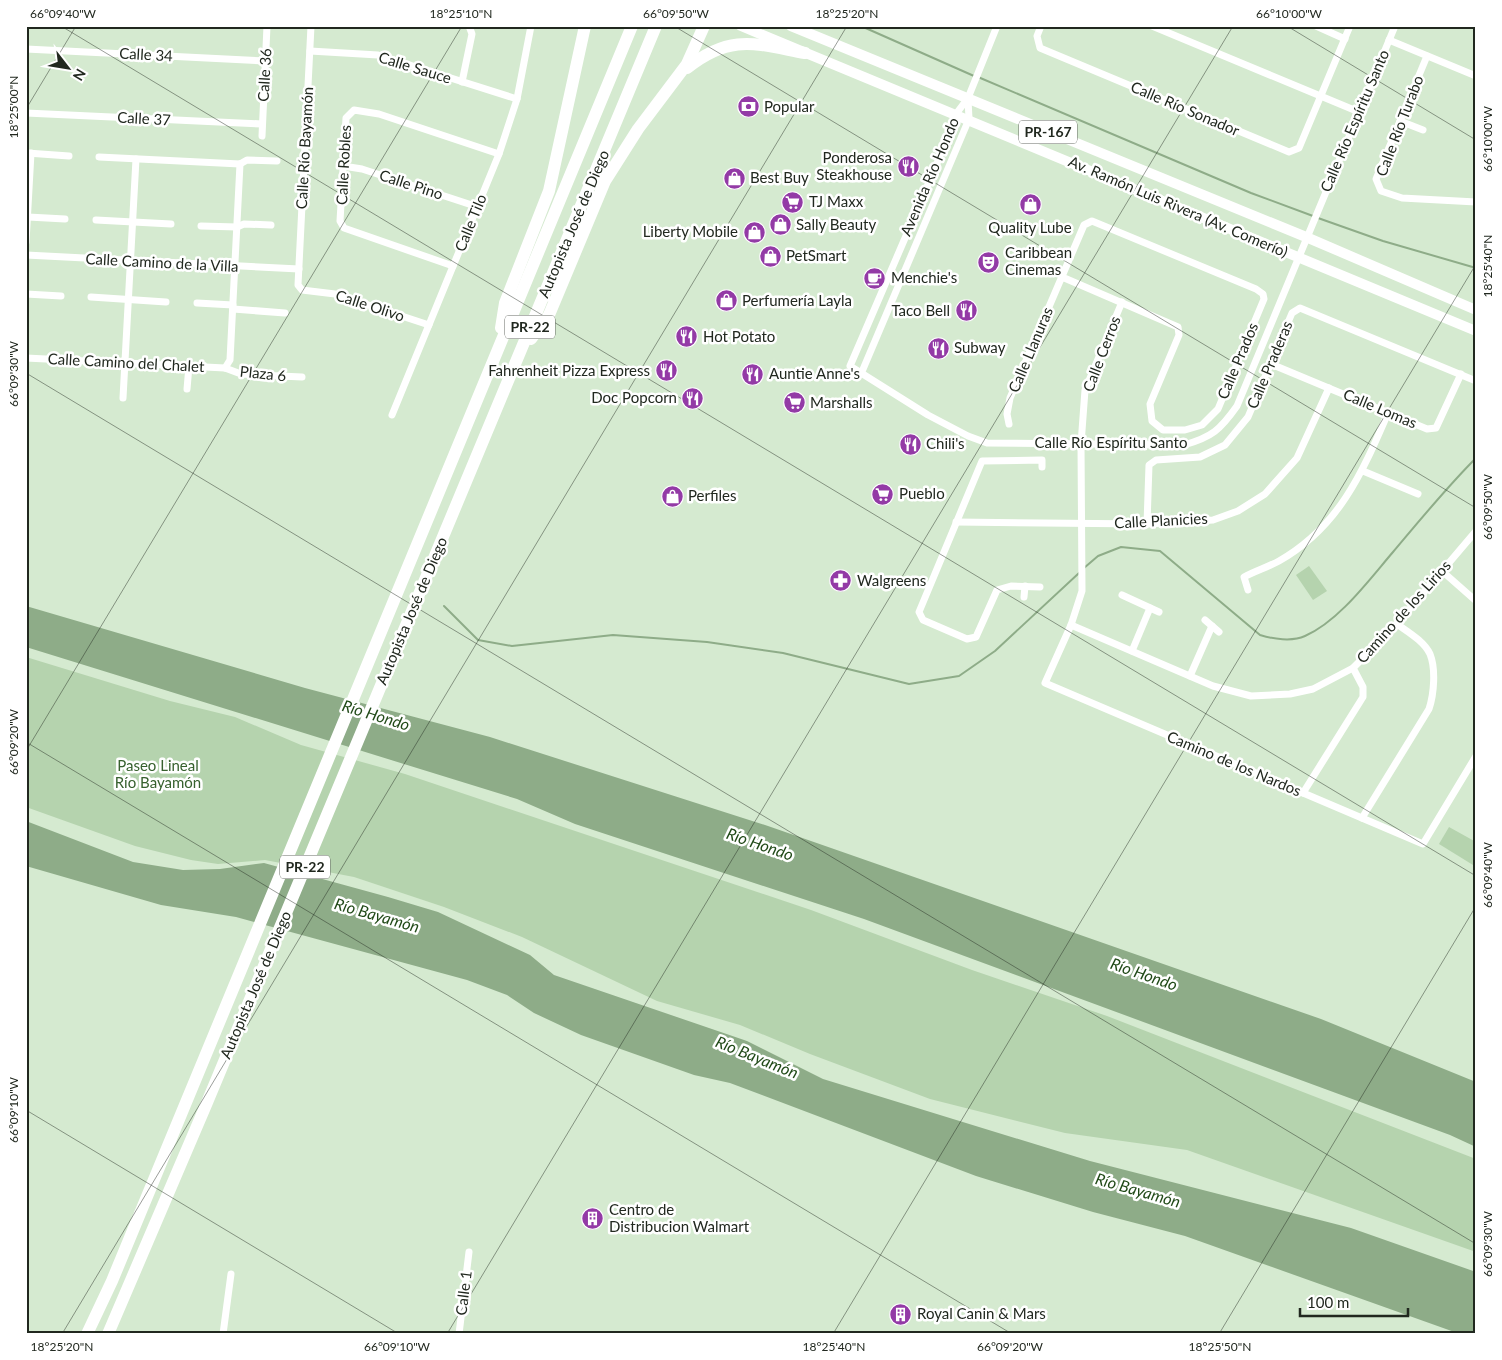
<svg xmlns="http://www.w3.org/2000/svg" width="1502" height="1360" viewBox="0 0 1502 1360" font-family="Lato,sans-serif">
<rect width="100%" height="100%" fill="#d5ead0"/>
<!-- green -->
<g fill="#b5d3ae">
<path d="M1309,566l18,25 -14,9 -17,-25z"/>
<path d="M26,657l144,44 65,16 66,28 104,29 406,136 161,60 135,46 369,143v93l-289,-102 -122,-17 -135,-34 -120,-45 -70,-29 -83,-24 -135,-64 -78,-30 -90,-30 -89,-17 -47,4 -27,-4 -56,-14 -109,-39z"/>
<path d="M1449,827l27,15v18l-3,5 -34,-21z"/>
</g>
<!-- water -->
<g fill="#8eac88">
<path d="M26,606l279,82 185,49 278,89 553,193 155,63v65l-26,-12 -586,-216 -289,-95 -58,-25 -491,-152z"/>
<path d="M26,821l107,41 50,8 37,-1 44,-6 124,34 50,15 92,43 24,20 193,66 76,38 267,82 261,67 125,44v62h-16l-275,-98 -92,-24 -117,-36 -246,-93 -36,-8 -113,-40 -47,-22 -27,-18 -40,-15 -231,-63 -75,-12 -135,-39z"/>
</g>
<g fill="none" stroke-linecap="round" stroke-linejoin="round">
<!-- stream -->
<g stroke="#8eac88" stroke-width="2">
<path d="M861,26l113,50"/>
<path d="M978,77l273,116 62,23"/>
<path d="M1318,218l65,23 93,27"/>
<path d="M1084,568l14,-12 23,-9 39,4 100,84c13,4 32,7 45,1 34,-15 64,-56 88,-84 27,-32 53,-64 83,-94"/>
<path d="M444,606l34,34 34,6 101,-11 94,7 76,11 126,31 50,-8 36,-25 84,-78"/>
</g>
<!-- minor -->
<g stroke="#fff" stroke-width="7">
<path d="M311,26l-13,259 4,5 33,4 94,31"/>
<path d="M997,26l-29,72 -12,16 -20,52 -86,200 78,49 40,21 19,7 197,2c28,-8 36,-15 53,-39l158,-380"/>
<path d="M1041,26l-4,10 3,12 249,104 10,-4 51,-122"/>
<path d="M1152,26l207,86"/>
<path d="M1316,26l29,13"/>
<path d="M1389,40l87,36"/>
<path d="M26,49l240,12"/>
<path d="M310,51l68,4 139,44"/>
<path d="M1427,56l-51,123 5,12 21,7 74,4"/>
<path d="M462,82l10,-48 -3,-8"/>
<path d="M26,113l236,11"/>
<path d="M1400,121l23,9"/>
<path d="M262,136l5,-110"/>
<path d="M27,153l42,3"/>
<path d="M99,157l141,7"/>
<path d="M240,164l7,-4 30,1"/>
<path d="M343,166l19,3 116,38"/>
<path d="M28,217l37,2"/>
<path d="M96,220l75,4"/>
<path d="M201,226l36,1 7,-3 27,1"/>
<path d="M26,242l5,-89"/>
<path d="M26,255l273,14"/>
<path d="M453,266l-109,-38 -4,-7 6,-103 8,-8 25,4 120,40"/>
<path d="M26,294l35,2"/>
<path d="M91,297l75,5"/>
<path d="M1122,302l-37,88 -4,54 1,147 -11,34 -26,58 378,161 53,-88"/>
<path d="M197,303l36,2"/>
<path d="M233,309l52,4"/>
<path d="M26,358l199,10 16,6 61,3"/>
<path d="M1271,364l156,65 9,-1 25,-54"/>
<path d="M225,368l5,-8 10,-196"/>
<path d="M861,374l108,-255 -1,-20"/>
<path d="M187,389l2,-23"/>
<path d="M123,398l13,-239"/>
<path d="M392,415l107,-261 18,-55 14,-73"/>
<path d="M1009,424l-2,-10 3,-16 74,-173 8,-4 164,68 7,5 1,5 -46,110 -16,16 -17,5h-22l-11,-9 -2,-17 29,-69 -1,-8 -116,-50"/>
<path d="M1363,471l55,23"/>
<path d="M956,522l191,2 66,-4 25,-9 27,-17 32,-36 32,-70"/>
<path d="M1147,524l2,-59 7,-5 44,-3 25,-12 23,-28 44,-104 8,-5 176,73"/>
<path d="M1442,571l34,30"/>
<path d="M1040,587l-29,-1 -14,4 -21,47 -9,2 -44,-19 -4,-8 63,-151 60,-1v7"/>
<path d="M1248,590l-4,-13c11,-6 24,-10 35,-16 60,-34 83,-88 109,-148"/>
<path d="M1122,595l37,17"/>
<path d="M1024,597l1,-11"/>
<path d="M1205,620l14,12"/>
<path d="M1071,625l142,61 38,10 39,-2 23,-5 40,-21 44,-44 79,-93"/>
<path d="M1132,651l18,-43"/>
<path d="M1190,676l22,-50"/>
<path d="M1303,793l60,-96v-10l-10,-19"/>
<path d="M1362,818l67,-109c5,-15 7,-40 1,-55 -6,-13 -22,-22 -33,-30"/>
<path d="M223,1334l8,-60"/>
<path d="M459,1334l10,-82"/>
</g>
<!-- primary -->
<g stroke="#fff" stroke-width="10">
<path d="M741,26l735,305"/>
<path d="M791,26l515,211 170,73"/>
</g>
<!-- motorway -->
<g stroke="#fff" stroke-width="12">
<path d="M687,68c44,-35 69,-24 118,-15"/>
<path d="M501,328l4,-25 44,-112 36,-165"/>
<path d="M531,339l18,-24 56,-134 33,-52 49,-65 17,-38"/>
<path d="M87,1334l25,-53 520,-1255"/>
<path d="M108,1334l98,-229 450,-1079"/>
</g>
</g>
<!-- ticks -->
<path fill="none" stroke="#21281f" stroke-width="1" stroke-opacity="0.45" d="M61,26l1415,850M674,26l802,482M1287,26l189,114M26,109l50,-83M26,373l1450,871M26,742l986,592M26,751l436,-725M26,1110l373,224M62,1334l785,-1308M447,1334l786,-1308M833,1334l643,-1070M1219,1334l257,-428"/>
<!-- icons -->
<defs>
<symbol id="bank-disc" viewBox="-11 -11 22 22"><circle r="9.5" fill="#933aa6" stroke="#fff"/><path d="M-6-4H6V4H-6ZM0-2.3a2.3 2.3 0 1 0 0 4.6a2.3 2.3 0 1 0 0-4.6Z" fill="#fff"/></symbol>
<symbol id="restaurant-disc" viewBox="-11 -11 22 22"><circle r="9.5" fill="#933aa6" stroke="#fff"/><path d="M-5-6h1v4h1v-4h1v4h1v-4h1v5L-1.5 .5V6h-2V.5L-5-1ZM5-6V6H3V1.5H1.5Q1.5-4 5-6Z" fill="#fff"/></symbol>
<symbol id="shop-disc" viewBox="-11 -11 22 22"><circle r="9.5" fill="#933aa6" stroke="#fff"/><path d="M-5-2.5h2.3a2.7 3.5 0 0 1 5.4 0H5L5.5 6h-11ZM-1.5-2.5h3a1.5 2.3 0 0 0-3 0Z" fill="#fff"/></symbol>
<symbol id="supermarket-disc" viewBox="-11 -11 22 22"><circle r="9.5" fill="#933aa6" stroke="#fff"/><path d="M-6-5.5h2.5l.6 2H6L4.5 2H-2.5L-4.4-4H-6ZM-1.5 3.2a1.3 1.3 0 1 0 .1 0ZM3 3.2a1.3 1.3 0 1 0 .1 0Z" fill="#fff"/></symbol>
<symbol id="theatre-disc" viewBox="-11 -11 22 22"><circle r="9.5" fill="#933aa6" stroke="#fff"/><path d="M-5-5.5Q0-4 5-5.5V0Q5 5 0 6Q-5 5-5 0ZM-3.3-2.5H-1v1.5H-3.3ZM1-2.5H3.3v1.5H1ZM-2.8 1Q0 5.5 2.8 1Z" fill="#fff"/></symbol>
<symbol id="cafe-disc" viewBox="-11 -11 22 22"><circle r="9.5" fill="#933aa6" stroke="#fff"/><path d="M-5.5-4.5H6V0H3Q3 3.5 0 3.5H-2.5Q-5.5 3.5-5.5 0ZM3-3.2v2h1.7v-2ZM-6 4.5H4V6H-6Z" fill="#fff"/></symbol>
<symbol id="pharmacy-disc" viewBox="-11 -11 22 22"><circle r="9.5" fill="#933aa6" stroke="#fff"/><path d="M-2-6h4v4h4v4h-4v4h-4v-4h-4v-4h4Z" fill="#fff"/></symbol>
<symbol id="building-disc" viewBox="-11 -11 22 22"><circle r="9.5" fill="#933aa6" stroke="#fff"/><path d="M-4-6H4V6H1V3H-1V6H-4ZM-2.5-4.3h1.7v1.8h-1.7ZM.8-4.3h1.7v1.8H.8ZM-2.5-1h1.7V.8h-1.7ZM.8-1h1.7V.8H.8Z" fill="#fff"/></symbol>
</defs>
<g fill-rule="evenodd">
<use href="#bank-disc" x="736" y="94" width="25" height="25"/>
<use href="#restaurant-disc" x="896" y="154" width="25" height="25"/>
<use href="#shop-disc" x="722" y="166" width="25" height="25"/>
<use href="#supermarket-disc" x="780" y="190" width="25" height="25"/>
<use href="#shop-disc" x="1018" y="192" width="25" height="25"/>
<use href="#shop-disc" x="768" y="212" width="25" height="25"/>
<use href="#shop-disc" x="742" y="220" width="25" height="25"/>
<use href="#shop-disc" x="758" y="244" width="25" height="25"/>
<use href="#theatre-disc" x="976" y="250" width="25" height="25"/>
<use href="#cafe-disc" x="862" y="266" width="25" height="25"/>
<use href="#shop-disc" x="714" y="288" width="25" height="25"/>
<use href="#restaurant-disc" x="954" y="298" width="25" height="25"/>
<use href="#restaurant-disc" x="674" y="324" width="25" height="25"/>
<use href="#restaurant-disc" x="926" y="336" width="25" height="25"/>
<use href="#restaurant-disc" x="654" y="358" width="25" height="25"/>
<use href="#restaurant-disc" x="740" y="362" width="25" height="25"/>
<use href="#restaurant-disc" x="680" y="386" width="25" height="25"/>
<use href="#supermarket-disc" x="782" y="390" width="25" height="25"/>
<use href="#restaurant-disc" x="898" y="432" width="25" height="25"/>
<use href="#supermarket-disc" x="870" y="482" width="25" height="25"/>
<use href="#shop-disc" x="660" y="484" width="25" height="25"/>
<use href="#pharmacy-disc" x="828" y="568" width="25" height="25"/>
<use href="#building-disc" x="580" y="1206" width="25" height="25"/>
<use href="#building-disc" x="888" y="1302" width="25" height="25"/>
</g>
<g text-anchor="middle" stroke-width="5" stroke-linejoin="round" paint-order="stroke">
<!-- shield labels -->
<g fill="#fff" stroke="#646862" stroke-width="1">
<rect x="1019" y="120.5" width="58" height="23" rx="4"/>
<rect x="505" y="315.5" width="50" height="23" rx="4"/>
<rect x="280" y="855.5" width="50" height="23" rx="4"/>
</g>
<g font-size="14" font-weight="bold" fill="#21281f">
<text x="1048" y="137">PR-167</text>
<text x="530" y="332">PR-22</text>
<text x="305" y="872">PR-22</text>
</g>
<!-- street labels -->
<g font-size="15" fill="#21281f" stroke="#fff">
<text transform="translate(146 55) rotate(3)" y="5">Calle 34</text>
<text transform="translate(415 68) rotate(17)" y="5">Calle Sauce</text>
<text transform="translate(265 75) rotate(-87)" y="5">Calle 36</text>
<text transform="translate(1185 109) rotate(23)" y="5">Calle Río Sonador</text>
<text transform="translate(144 119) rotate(3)" y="5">Calle 37</text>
<text transform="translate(1355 121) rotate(-67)" y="5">Calle Río Espíritu Santo</text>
<text transform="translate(1400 126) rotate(-69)" y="5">Calle Río Turabo</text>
<text transform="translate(305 148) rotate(-87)" y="5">Calle Río Bayamón</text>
<text transform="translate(344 165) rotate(-87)" y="5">Calle Robles</text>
<text transform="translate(930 177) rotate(-67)" y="5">Avenida Río Hondo</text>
<text transform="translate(411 185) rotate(18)" y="5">Calle Pino</text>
<text transform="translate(1178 207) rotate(23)" y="5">Av. Ramón Luis Rivera (Av. Comerío)</text>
<text transform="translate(471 223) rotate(-68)" y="5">Calle Tilo</text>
<text transform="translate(574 224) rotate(-67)" y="5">Autopista José de Diego</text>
<text transform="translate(162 263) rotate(3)" y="5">Calle Camino de la Villa</text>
<text transform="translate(370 306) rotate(18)" y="5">Calle Olivo</text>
<text transform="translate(1031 350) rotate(-67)" y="5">Calle Llanuras</text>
<text transform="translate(1102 354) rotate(-69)" y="5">Calle Cerros</text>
<text transform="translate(1238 361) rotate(-67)" y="5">Calle Prados</text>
<text transform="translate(126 363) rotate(3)" y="5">Calle Camino del Chalet</text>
<text transform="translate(1270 365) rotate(-67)" y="5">Calle Praderas</text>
<text transform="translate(263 374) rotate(6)" y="5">Plaza 6</text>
<text transform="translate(1380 409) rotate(23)" y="5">Calle Lomas</text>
<text x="1111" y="448">Calle Río Espíritu Santo</text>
<text transform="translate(1161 521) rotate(-3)" y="5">Calle Planicies</text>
<text transform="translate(412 611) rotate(-67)" y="5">Autopista José de Diego</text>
<text transform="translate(1404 612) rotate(-48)" y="5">Camino de los Lirios</text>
<text transform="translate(1234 764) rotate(23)" y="5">Camino de los Nardos</text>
<text transform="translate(256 985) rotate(-67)" y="5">Autopista José de Diego</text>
<text transform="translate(464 1293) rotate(-83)" y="5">Calle 1</text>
</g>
<!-- poi labels -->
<g font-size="15" fill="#21281f" stroke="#fff" text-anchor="start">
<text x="764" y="112">Popular</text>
<text x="892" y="163" text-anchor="end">Ponderosa<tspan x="892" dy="17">Steakhouse</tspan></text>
<text x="750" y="183">Best Buy</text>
<text x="809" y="207">TJ Maxx</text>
<text x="796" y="230">Sally Beauty</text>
<text x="1030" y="233" text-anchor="middle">Quality Lube</text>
<text x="738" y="237" text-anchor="end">Liberty Mobile</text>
<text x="1005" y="258">Caribbean<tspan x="1005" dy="17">Cinemas</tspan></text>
<text x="786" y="261">PetSmart</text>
<text x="891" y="283">Menchie's</text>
<text x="742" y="306">Perfumería Layla</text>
<text x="950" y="316" text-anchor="end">Taco Bell</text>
<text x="703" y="342">Hot Potato</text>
<text x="954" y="353">Subway</text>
<text x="650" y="376" text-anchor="end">Fahrenheit Pizza Express</text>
<text x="769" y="379">Auntie Anne's</text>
<text x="677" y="403" text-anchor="end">Doc Popcorn</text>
<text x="810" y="408">Marshalls</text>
<text x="926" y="449">Chili's</text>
<text x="899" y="499">Pueblo</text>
<text x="688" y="501">Perfiles</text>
<text x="857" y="586">Walgreens</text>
<text x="609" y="1215">Centro de<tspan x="609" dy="17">Distribucion Walmart</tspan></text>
<text x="917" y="1319">Royal Canin &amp; Mars</text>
</g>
<!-- park labels -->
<g font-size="15" fill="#37612e" stroke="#fff">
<text x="158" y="771">Paseo Lineal<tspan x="158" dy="17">Río Bayamón</tspan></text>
</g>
<!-- water labels -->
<g font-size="16" font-style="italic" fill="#214a18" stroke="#fff">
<text transform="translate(376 715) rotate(17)" y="6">Río Hondo</text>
<text transform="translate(760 844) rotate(19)" y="6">Río Hondo</text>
<text transform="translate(377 915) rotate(16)" y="6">Río Bayamón</text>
<text transform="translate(1144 974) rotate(19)" y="6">Río Hondo</text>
<text transform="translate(757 1057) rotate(22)" y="6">Río Bayamón</text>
<text transform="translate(1138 1190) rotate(16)" y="6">Río Bayamón</text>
</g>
</g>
<!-- border -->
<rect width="1502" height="1360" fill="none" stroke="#ffffff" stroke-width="55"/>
<!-- north arrow -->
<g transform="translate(68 68) rotate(121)" stroke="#ffffff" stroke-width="4" paint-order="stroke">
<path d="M0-4L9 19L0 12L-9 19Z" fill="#21281f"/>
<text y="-8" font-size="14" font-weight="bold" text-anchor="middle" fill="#21281f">N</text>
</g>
<!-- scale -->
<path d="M1300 1308v8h108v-8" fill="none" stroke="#21281f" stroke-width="2.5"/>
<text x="1307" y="1308" font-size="15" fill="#21281f" stroke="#ffffff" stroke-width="4" paint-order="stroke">100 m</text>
<rect x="28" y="28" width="1446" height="1304" fill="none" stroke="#21281f" stroke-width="2"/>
<g font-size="12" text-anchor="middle" fill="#21281f">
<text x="63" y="18">66°09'40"W</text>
<text x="461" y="18">18°25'10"N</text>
<text x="676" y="18">66°09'50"W</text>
<text x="847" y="18">18°25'20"N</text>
<text x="1289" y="18">66°10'00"W</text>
<text transform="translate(14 107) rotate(-90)" y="4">18°25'00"N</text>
<text transform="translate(1488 139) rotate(-90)" y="4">66°10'00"W</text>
<text transform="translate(1488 266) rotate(-90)" y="4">18°25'40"N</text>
<text transform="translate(14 374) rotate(-90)" y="4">66°09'30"W</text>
<text transform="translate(1488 507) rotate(-90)" y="4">66°09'50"W</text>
<text transform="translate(14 742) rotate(-90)" y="4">66°09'20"W</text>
<text transform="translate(1488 875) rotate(-90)" y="4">66°09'40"W</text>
<text transform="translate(14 1110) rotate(-90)" y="4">66°09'10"W</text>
<text transform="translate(1488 1244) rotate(-90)" y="4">66°09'30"W</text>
<text x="62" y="1351">18°25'20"N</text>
<text x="397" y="1351">66°09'10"W</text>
<text x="834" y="1351">18°25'40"N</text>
<text x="1010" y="1351">66°09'20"W</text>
<text x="1220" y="1351">18°25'50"N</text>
</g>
</svg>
